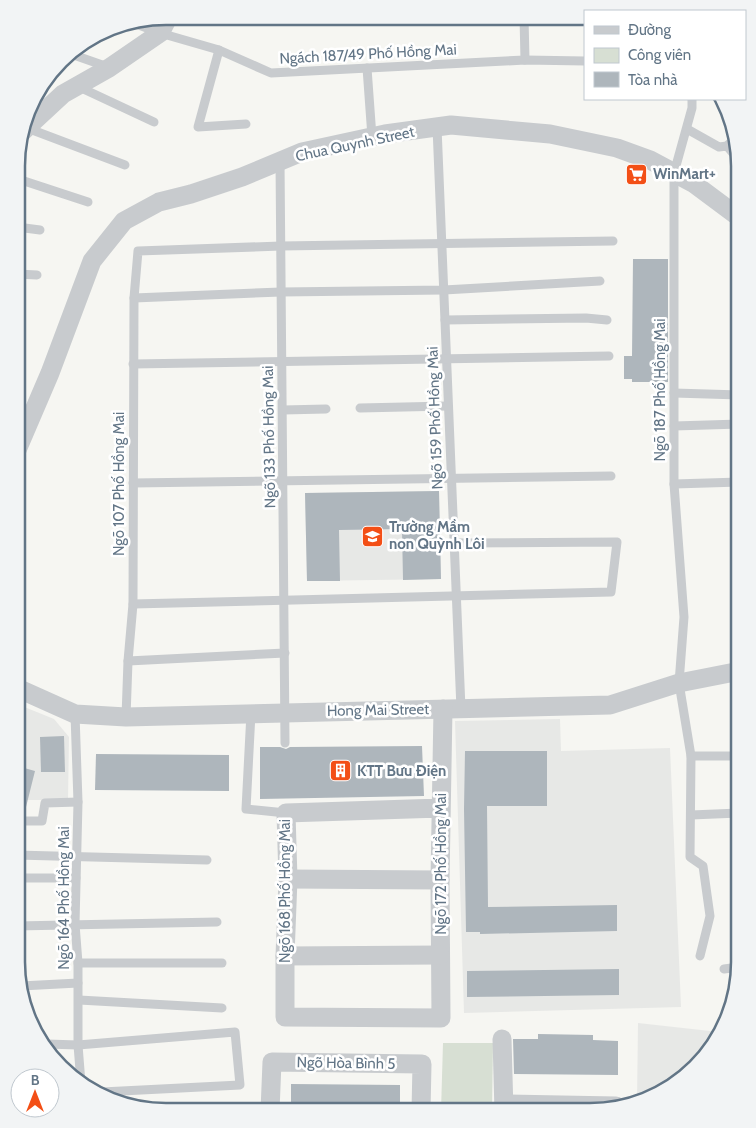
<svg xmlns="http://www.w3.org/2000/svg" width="756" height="1128" viewBox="0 0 756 1128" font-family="Cabin,sans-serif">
<rect width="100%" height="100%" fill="#f6f6f2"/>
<!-- built -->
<g fill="#e7e8e6">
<path d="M439,491l2,88 -134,2 -2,-88z"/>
<path d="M17,704l37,15 15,18 -1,63h-51z"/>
<path d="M560,719l1,32 109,-3 11,259 -217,6 -9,-292z"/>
<path d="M638,1023l81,9 -5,13 -26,30 -41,25 -10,2z"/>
</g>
<!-- green -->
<path fill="#d7dfd3" d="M443,1043h50l-1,68h-51z"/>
<!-- building -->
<g fill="#aeb6bc">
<path d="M633,259h35v123h-36v-3h-8v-23h8z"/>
<path d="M439,491l2,88 -38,1 -1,-51 -63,1 1,51h-33l-2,-88z"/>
<path d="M64,736l1,36h-24l-1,-35z"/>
<path d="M422,746l2,50 -164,3v-52h20l6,2 4,-2z"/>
<path d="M465,751h82v55h-60l1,101 129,-2v26l-137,3v-2h-14l-2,-123z"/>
<path d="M96,754l133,1v36l-134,-1z"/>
<path d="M17,766l18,5 -11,44h-8z"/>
<path d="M619,969v26l-152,2v-26z"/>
<path d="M538,1034l55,1v5l25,1v34l-104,-1 -1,-35h25z"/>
<path d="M291,1084l109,1v26h-109z"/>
</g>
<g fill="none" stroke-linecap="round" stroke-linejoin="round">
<!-- lane -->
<g stroke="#c8cbce" stroke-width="9">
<path d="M268,17l13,4"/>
<path d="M524,17l1,43"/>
<path d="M131,22l29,11 59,17 52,23 254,-13 60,1"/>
<path d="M219,50l-21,77 48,-3"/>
<path d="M68,53l40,14"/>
<path d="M367,68l5,69"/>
<path d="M77,86l77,36"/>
<path d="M692,99v9l-18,65v311l10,133 -5,66 12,73 -1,101 13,9 7,50 -10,40"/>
<path d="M437,127l24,582"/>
<path d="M27,128l98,37"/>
<path d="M687,129l32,18 8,-1 11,13"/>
<path d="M727,146l7,-7"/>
<path d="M280,161l5,582"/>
<path d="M18,179l70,23"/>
<path d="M17,227l23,3"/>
<path d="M17,274l20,1"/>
<path d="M134,298l147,-6 163,-2 156,-9"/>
<path d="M445,320l141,-2 21,2"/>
<path d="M133,364l476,-8"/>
<path d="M674,393l66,2"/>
<path d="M360,408l88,-2"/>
<path d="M283,410l43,-1"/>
<path d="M674,426l66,-2"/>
<path d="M133,483l478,-7"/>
<path d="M674,484l66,-2"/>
<path d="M133,604l478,-12 6,-50 -163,1"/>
<path d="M128,661l157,-8"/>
<path d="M251,713l-5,96 40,4"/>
<path d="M75,714l3,88 -3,122 3,39v82l3,38"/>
<path d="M126,717l2,-56 5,-57 1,-306 4,-47 143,-5 332,-5"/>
<path d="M691,756h48"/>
<path d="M691,815l48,-2"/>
<path d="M16,821h26l3,-18 33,-1"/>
<path d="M16,855l191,5"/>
<path d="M16,878h60"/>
<path d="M16,926l201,-4"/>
<path d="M78,963h144"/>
<path d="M724,969l15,-2"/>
<path d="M21,986l57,-3"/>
<path d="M79,1000l143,8"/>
<path d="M47,1044l31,1 157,-13 5,53 -138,7"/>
<path d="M182,1111l48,-4v4"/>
</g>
<!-- street -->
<g stroke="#c8cbce" stroke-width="19">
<path d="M22,132l41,-38 46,-26 51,-35 9,-17"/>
<path d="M17,450l33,-77 42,-112 32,-40 35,-19 32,-8 51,-17 60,-25 83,-18 66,-9 99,9 67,14 33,12 43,23 47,35"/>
<path d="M17,688l58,26 51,3 484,-12 69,-22 61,-12"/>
<path d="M441,808l-155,5 2,66 -3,77v61l156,1 -1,-138 3,-171"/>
<path d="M288,879l152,1"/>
<path d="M285,956l155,-1"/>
<path d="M502,1039l2,73"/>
<path d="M504,1104l112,2"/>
<path d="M270,1111l2,-49 150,2 -1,47"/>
</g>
</g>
<!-- icons -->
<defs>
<symbol id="supermarket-square" viewBox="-11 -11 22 22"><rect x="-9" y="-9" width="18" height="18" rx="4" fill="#f34f16" stroke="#fff"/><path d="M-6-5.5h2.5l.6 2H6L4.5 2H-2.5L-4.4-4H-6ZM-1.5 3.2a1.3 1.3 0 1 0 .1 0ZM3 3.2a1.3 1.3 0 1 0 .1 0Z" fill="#fff"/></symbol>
<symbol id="school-square" viewBox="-11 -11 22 22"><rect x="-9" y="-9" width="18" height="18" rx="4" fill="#f34f16" stroke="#fff"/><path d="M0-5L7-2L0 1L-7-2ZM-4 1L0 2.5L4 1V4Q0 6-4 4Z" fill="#fff"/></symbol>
<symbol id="building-square" viewBox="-11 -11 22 22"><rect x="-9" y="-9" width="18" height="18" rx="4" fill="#f34f16" stroke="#fff"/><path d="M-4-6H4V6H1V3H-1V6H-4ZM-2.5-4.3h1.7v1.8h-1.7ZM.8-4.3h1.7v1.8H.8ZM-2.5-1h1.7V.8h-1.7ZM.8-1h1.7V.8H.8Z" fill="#fff"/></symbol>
</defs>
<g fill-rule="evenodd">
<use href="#supermarket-square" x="624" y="162" width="25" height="25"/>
<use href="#school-square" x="360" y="524" width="25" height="25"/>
<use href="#building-square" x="328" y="758" width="25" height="25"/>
</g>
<g text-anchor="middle" stroke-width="5" stroke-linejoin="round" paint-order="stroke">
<!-- street labels -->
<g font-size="15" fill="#627586" stroke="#fff">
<text transform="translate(368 54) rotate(-3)" y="5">Ngách 187/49 Phố Hồng Mai</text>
<text transform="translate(355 144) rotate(-12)" y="5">Chua Quynh Street</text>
<text transform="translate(660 390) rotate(-90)" y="5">Ngõ 187 Phố Hồng Mai</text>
<text transform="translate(435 418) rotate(-92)" y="5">Ngõ 159 Phố Hồng Mai</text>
<text transform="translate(269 437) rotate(-91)" y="5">Ngõ 133 Phố Hồng Mai</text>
<text transform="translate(119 484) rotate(-90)" y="5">Ngõ 107 Phố Hồng Mai</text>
<text transform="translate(378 710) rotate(-1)" y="5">Hong Mai Street</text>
<text transform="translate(441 864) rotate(-90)" y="5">Ngõ 172 Phố Hồng Mai</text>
<text transform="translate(285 891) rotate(-90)" y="5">Ngõ 168 Phố Hồng Mai</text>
<text transform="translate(64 898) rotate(-90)" y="5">Ngõ 164 Phố Hồng Mai</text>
<text transform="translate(346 1063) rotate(1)" y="5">Ngõ Hòa Bình 5</text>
</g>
<!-- poi labels -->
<g font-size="15" font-weight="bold" fill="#627586" stroke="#fff" text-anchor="start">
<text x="653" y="179">WinMart+</text>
<text x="389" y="532">Trường Mầm<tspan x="389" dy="17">non Quỳnh Lôi</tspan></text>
<text x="357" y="776">KTT Bưu Điện</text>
</g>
</g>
<!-- crop -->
<path d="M0 0H756V1128H0ZM166 25H590A141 141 0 0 1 731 166V962A141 141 0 0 1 590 1103H166A141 141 0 0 1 25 962V166A141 141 0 0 1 166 25Z" fill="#f2f4f5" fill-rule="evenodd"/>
<path fill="none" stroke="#627586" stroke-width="2.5" d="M166 25H590A141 141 0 0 1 731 166V962A141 141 0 0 1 590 1103H166A141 141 0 0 1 25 962V166A141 141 0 0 1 166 25Z"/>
<!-- legend -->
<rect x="584" y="10" width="162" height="90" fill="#ffffff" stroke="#c0c8cf"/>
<rect x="594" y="26" width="25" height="8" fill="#c8cbce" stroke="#c0c8cf"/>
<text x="628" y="35" font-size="15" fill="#627586">Đường</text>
<rect x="594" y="48" width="25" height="15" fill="#d7dfd3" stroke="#c0c8cf"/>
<text x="628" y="60" font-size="15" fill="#627586">Công viên</text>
<rect x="594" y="72" width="25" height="15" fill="#aeb6bc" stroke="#c0c8cf"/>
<text x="628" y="85" font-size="15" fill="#627586">Tòa nhà</text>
<!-- north arrow -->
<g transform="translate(35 1093)"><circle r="24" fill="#ffffff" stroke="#c0c8cf"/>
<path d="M0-4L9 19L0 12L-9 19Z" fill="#f34f16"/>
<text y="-8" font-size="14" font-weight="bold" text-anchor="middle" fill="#627586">B</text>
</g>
</svg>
